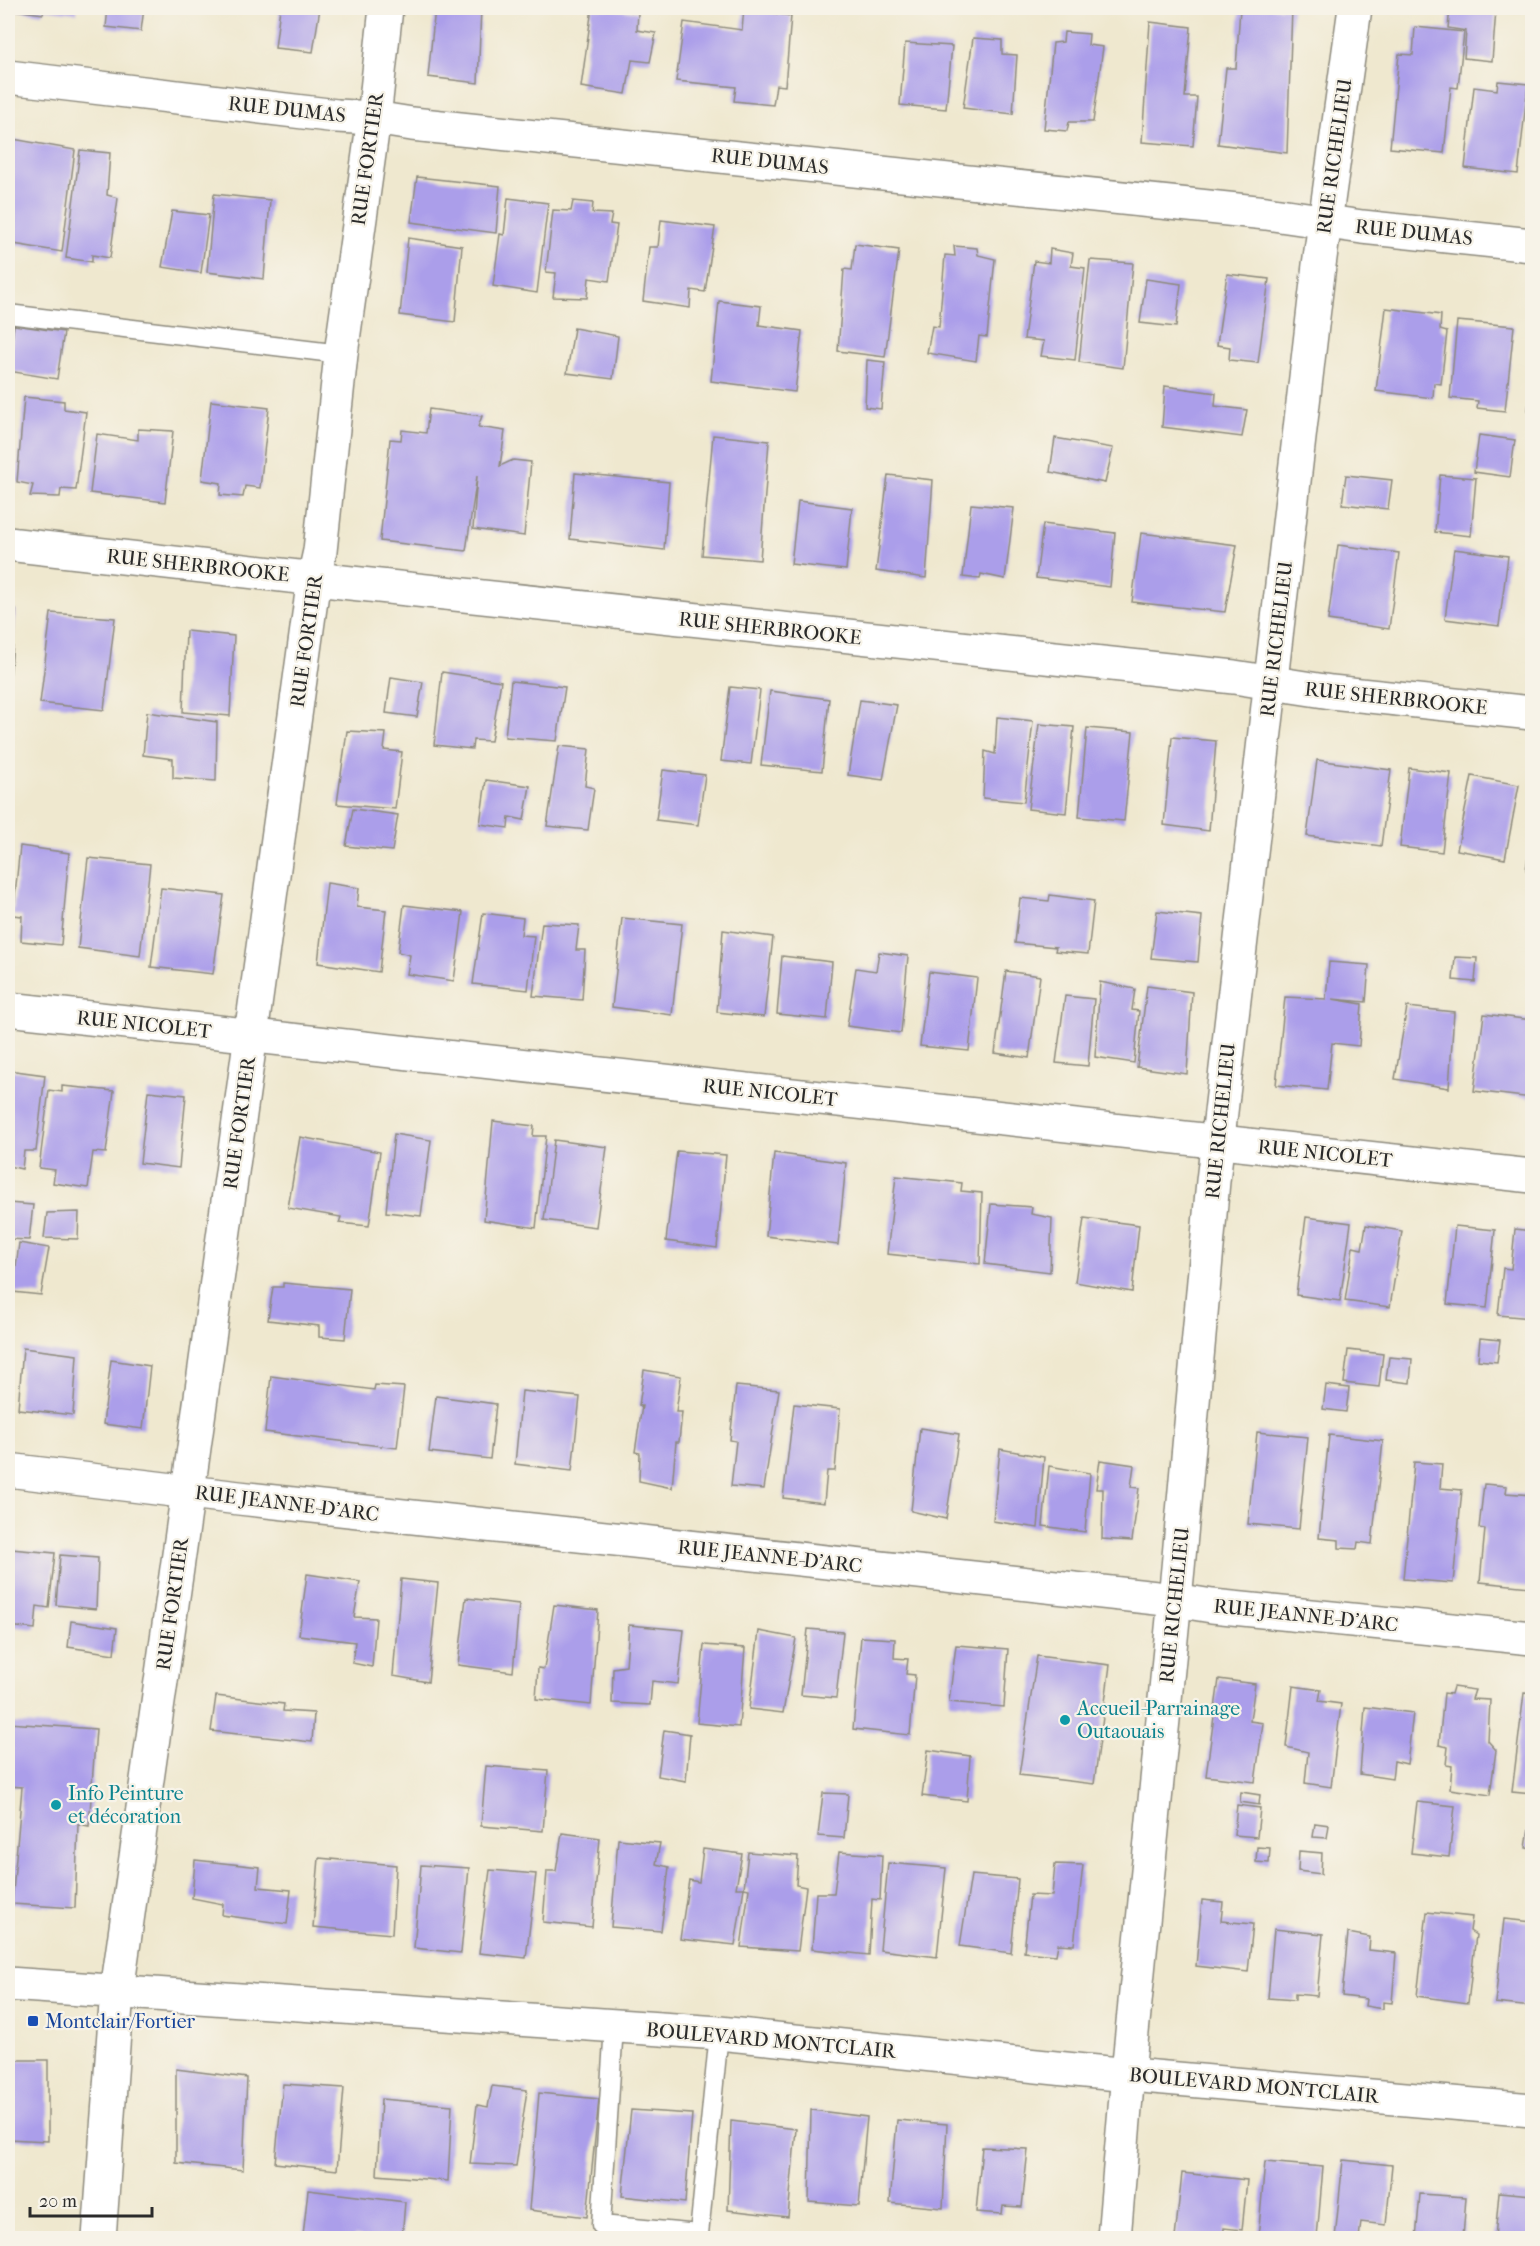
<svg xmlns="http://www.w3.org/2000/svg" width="1540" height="2246" viewBox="0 0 1540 2246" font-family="'IM FELL French Canon',serif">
<rect width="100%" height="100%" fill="#f7f3e8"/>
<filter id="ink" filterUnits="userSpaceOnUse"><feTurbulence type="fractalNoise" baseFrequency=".0167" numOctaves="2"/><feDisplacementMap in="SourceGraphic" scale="12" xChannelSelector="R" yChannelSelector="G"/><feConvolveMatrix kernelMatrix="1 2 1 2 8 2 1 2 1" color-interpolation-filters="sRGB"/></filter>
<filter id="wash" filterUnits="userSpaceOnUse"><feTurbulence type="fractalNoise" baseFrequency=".008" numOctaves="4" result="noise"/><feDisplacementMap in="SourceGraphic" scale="24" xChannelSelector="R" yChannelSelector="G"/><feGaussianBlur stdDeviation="1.35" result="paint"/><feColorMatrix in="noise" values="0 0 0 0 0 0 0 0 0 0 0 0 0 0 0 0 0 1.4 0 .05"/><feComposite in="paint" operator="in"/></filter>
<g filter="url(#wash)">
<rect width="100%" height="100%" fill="#efe8cf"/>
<g id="blocks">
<!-- building -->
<g fill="#ab9eea">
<path d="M8,8h69v5l-33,-4 -1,5 -35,-5z"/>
<path d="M108,8h36l-3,23 -35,-4z"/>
<path d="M280,8h40l-7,44 -38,-4z"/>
<path d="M435,8h46l-3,75 -50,-6z"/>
<path d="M592,8l46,4 -1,18 19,3 -6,29 -18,-2 -6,34 -45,-7z"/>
<path d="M744,8h28v5l19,3 -6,70 -9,-1 -3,20 -39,-4 2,-14 -60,-6 8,-59 58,8z"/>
<path d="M1240,8h52l-5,145 -69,-9 8,-76h10z"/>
<path d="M1450,8l17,4v-4l29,2 -4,51 -28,-3 2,-27 -18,-3z"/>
<path d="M1150,22l41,5 -6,70h12l-4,49 -51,-4z"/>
<path d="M1415,27l49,5 -6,56 -7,-1 -7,66 -54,-5 9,-94 14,1z"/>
<path d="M1064,32l25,2 -1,11 15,2 -10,75h-24l-2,9 -23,-2 9,-86 10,-1z"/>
<path d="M973,38l29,2v14l15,1 -4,59 -50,-6z"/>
<path d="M905,43l47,3 -6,63 -46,-4z"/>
<path d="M1498,81l30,3 -10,90 -53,-6 9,-81 23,3z"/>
<path d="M13,139l62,11 -13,102 -54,-9v-68z"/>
<path d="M80,150l30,3 -3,42 11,3 -8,60 -18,-3v7l-26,-4z"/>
<path d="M417,177l83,9 -4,47 -85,-11z"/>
<path d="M214,194l56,6 -6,79 -57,-7z"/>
<path d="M508,198l40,5 -11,90 -44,-7 7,-52 4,1z"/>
<path d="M573,201l20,2 -1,10 20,1 -2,10 7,1 -8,56 -20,-3 -2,20 -34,-1 3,-24 -10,-1 7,-62 18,1z"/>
<path d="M172,211l37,4 -8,58 -39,-6z"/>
<path d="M661,220l54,7 -10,65 -14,-2 -1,18 -47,-7 6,-54h9z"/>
<path d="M408,238l54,8 -7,76 -55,-7z"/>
<path d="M855,244l44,6 -14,107 -47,-6 6,-82 8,1z"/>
<path d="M954,246l23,2 1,7 17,4 -8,78 -8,-1 -3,25 -49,-8 5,-27 7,1 6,-72 10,1z"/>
<path d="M1050,249l23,4 -2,13 14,2 -10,92 -34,-4 3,-15 -20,-2 10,-78 15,2z"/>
<path d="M1090,260l43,3 -10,105 -44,-6z"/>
<path d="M1227,274l42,5 -11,84 -29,-3 1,-13 -13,-2z"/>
<path d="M1146,279l35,5 -5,43 -36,-4z"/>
<path d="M719,301l42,5 -2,19 43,6 -7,61 -84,-11z"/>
<path d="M1386,308l55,7 -1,15 7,2 -6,52 -7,-1 -1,15 -57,-7z"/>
<path d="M1457,321l57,5 -9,85 -28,-3 1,-7 -28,-3z"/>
<path d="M14,325l50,7 -7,47 -49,-8z"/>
<path d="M574,328l44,8 -5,43 -46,-6z"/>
<path d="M867,360l18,2 -4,47 -16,-2z"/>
<path d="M1531,385h1v25h-4z"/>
<path d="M1165,386l51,7 -1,13 32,4 -5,27 -80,-10z"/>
<path d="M24,397l40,4v8l22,3 -10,78 -15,-1 -1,8 -30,-1 3,-11 -16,-3z"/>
<path d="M211,401l58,7 -9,80 -15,-2 -2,11 -23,-2 1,-12 -19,-3z"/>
<path d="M429,409l53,7 -4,11 27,4 -5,35 13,-6 18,2 -7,74 -51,-7 4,-53 -11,75 -86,-10 10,-102 11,1 1,-10 24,3z"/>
<path d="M138,429l35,2 -8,71 -75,-9 7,-59 41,6z"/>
<path d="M713,435l56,6 -9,119 -58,-5z"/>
<path d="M1479,435l36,5 -5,37 -36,-5z"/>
<path d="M1055,438l58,10 -8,35 -55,-11z"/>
<path d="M575,473l94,9 -5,68 -94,-11z"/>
<path d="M888,475l45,5 -7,98 -50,-7z"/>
<path d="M1346,475l46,5 -4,29 -46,-5z"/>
<path d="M1440,475l36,3 -5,58 -36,-4z"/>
<path d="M798,501l54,7 -6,62 -55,-6z"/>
<path d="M971,504l43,4 -9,71 -24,-5 -1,5 -17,-2z"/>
<path d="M1043,524l72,9 -5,54 -74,-9z"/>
<path d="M1141,533l96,12 -12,67 -93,-10z"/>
<path d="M1338,545l61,8 -10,76 -61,-9z"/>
<path d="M1454,549l54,7 -9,70 -54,-7z"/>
<path d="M8,608l8,2 -7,79h-1z"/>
<path d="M51,613l64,5 -11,92 -64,-7z"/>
<path d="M186,631l48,5 -4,80 -47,-4z"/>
<path d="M442,672l59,9 -10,60 -18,-1 -1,9 -38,-4z"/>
<path d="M391,677l32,5 -6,35 -31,-4z"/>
<path d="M511,681l54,6 -8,54 -52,-4z"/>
<path d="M730,687l30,3 -9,74 -30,-3z"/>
<path d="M770,691l59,8 -7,72 -61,-6z"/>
<path d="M860,700l37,5 -14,75 -35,-5z"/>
<path d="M147,712l70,10 -1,59 -43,-3v-19l-30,-4z"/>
<path d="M997,717l36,4 -9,81 -41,-4 2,-47 10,3z"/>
<path d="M1039,724l35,3 -8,86 -38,-4z"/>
<path d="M1087,728l46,4 -9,89 -45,-4z"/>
<path d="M347,731l39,2 -2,17 18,2 -7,57 -58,-5z"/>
<path d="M1172,737l44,4 -7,90 -45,-6z"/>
<path d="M559,746l30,3 -4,37 9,2 -6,42 -41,-4z"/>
<path d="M1317,760l74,10 -10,76 -74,-10z"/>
<path d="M1409,768l42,5 -9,79 -42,-5z"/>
<path d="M663,770l42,5 -7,50 -42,-5z"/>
<path d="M1472,776l47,9 -14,74 -48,-9z"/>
<path d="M486,780l44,6 -6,34 -15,-3 -1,11 -28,-4z"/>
<path d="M353,809l45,6 -6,36 -46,-5z"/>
<path d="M1531,837h1v34l-6,-1z"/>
<path d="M20,846l49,7 -8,92 -40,-4 1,-25 -9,-1z"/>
<path d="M88,858l62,6 -10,92 -62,-8z"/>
<path d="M327,883l32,5 -2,19 29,3 -7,62 -61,-9z"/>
<path d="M161,888l63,7 -11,79 -62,-7z"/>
<path d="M1050,895l44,6 -6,53 -33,-3 1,-4 -41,-4 5,-45 29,3z"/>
<path d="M404,905l59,7 -9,69 -47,-7 3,-19 -12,-3z"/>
<path d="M1157,911l45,5 -4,46 -47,-4z"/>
<path d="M483,913l40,5 -2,17 13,1 -6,54 -55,-6z"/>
<path d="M622,918l60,6 -10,91 -60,-8z"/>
<path d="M542,923l37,2 -3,25h9l-3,50 -49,-4z"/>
<path d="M723,930l50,7 -9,80 -47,-5z"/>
<path d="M879,952l29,4 -7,77 -54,-7 9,-58 20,3z"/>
<path d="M782,956l50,6 -5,57 -50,-5z"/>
<path d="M1455,957l22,1 -2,24 -22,-2z"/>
<path d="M1329,962l40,3 -3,37 -34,-3 30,5 -3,42 -27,-3 -5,47 -51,-5 9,-88 41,2z"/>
<path d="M1006,971l34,5 -11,82 -34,-5z"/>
<path d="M929,972l48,6 -8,73 -49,-5z"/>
<path d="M1100,982l35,7 -3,21 7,1 -5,52 -39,-6z"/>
<path d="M1147,986l45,6 -5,82 -50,-7z"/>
<path d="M1065,996l29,3 -6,67 -32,-3z"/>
<path d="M1407,1007l47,5 -5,76 -54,-9z"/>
<path d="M1484,1014l48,6v78l-58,-7z"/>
<path d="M8,1070l37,5 -9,76h-12l-2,18 -14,-3z"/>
<path d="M62,1086l52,5 -8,62 -13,-1 -5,36 -35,-5 2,-13 -16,-2 10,-78 13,2z"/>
<path d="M148,1091l38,4 -7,73 -39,-5z"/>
<path d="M493,1121l41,5 -1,10h13l-10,92 -52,-8z"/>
<path d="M394,1134l37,6 -10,76 -35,-4z"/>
<path d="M300,1137l80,15 -11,74 -30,-3 2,-6 -53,-9z"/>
<path d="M554,1140l53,7 -11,80 -52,-7z"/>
<path d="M677,1151l49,4 -9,93 -51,-7z"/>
<path d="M774,1153l72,10 -8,82 -72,-9z"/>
<path d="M896,1176l66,7 -1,8 21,2 -2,71 -93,-10z"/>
<path d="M8,1203l25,2 -4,35 -21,-1z"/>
<path d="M991,1204l41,3 -1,7 21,4 -2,54 -65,-8z"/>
<path d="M79,1212l-1,27 -34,-1 3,-25z"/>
<path d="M1306,1217l45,6 -11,78 -44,-6z"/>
<path d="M1084,1218l55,7 -7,67 -57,-10z"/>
<path d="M1366,1225l36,6 -12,76 -45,-6 8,-54 9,2z"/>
<path d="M1455,1226l40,4 -8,78 -40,-4z"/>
<path d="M1515,1229l17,2v87l-34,-3 5,-47 8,1z"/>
<path d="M19,1243l30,5 -8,47 -28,-3z"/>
<path d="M283,1283l67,6 -5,50 -26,-2v-11l-51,-6 5,-33h10z"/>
<path d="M1480,1338l20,2 -3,22 -19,-2z"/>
<path d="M23,1348l54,7 -4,60 -55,-6z"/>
<path d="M1348,1350l35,4 -4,33 -35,-4z"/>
<path d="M1389,1357l23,2 -2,24 -24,-3z"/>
<path d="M111,1360l39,6 -7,63 -40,-5z"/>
<path d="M644,1370l37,6 -5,36h6l-3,30h-3l-4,46 -33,-7 1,-28 -5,-1 7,-46h-3z"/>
<path d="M271,1376l103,14 1,-5 29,2 -7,61 -132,-16z"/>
<path d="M1326,1385l23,3 -3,24 -23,-3z"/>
<path d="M736,1386l43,4 -15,99 -33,-3 5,-45 -6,-1z"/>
<path d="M522,1391l58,6 -8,74 -57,-7z"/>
<path d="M436,1396l60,8 -6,55 -61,-7z"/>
<path d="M794,1404l46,5 -5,62h-8l-3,32 -41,-5z"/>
<path d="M920,1428l39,6 -13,85 -35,-8z"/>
<path d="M1257,1432l51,5 -9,92 -51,-5z"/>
<path d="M1329,1435l54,6 -11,103 -14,-2 -1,7 -18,-1v-8l-20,-2z"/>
<path d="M1000,1449l44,8 -6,71 -45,-7z"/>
<path d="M1100,1460l34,5 -3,22 8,1 -7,53 -30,-2 1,-50h-7z"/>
<path d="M1414,1462l28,2 -2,24 22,2 -9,93 -50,-4z"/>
<path d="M1049,1466l41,7 -5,59 -42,-6z"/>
<path d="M1484,1484l23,2 -1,7 26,2v71l-2,21 -50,-5 5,-53 -6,-1z"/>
<path d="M11,1549l44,4 -6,55 -12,-2 -2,23 -27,-3v-57z"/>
<path d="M60,1555l38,3 -2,51 -40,-4z"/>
<path d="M307,1574l53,8 -6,35 22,1 -4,49 -20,-4 3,-21 -56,-7z"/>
<path d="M401,1579l37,4 -10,99 -35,-6z"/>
<path d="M466,1598l53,6 -6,68 -55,-7z"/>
<path d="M554,1605l44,5 -7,95 -55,-6 2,-31 6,1z"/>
<path d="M71,1621l46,7 -3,26 -46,-7z"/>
<path d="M629,1625l55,5 -6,54 -26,-3 -2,24 -38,-2 1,-35 13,-2z"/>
<path d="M808,1629l35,3 -7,66 -35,-3z"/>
<path d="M759,1631l37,7 -13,75 -34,-4z"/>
<path d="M861,1637l34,2 -1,19 14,1 -2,15 9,1 -5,60 -57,-6z"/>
<path d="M704,1645l41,3 -6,79 -42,-4z"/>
<path d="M956,1645l52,4 -4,58 -55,-5z"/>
<path d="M1037,1656l73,9 -16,119 -75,-9z"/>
<path d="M1219,1679l36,5 -5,37 13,2 -8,59 -49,-6z"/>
<path d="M1293,1686l28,4 -2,11 22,3 -10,83 -26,-4 3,-31 -22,-5z"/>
<path d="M1453,1687l22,3 -3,9 18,1 -2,41 8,9 -6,45 -40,-6 2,-23 -6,-1 2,-18 -9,-2 5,-52 7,1z"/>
<path d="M1524,1693l8,1v100l-20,-2z"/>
<path d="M216,1696l68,8 -1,7 31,2 -2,29 -101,-11z"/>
<path d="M1365,1707l48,6 -6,51 -13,-3 -2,18 -32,-5z"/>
<path d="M8,1723l88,6 -7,97 -11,-2 -3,84 -63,-4 10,-117 -14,-1z"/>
<path d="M664,1730l26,4 -4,47 -28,-5z"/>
<path d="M928,1750l42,6 -3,45 -45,-5z"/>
<path d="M486,1766l62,5 -5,60 -62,-5z"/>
<path d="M1241,1792l19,3 -1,10 -19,-3z"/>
<path d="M823,1793l25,1 -4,44 -26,-2z"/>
<path d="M1417,1802l38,4 -6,51 -38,-4z"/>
<path d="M1237,1805l23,3 -3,29 -23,-2z"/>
<path d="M1315,1823l14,2 -2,13 -14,-1z"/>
<path d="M1529,1828h3v21l-6,-1z"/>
<path d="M562,1833l38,5 -8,89 -49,-5 4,-51h9z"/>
<path d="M618,1839l42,4 -4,21 13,3 -8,64 -50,-4z"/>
<path d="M1257,1847l13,1 -1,15 -13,-1z"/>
<path d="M703,1849l39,5 -6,34h8l4,-36 50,4 -2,29 10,2 -8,64 -57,-4 8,-58 -5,-1 -9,57 -55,-6 9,-59 10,2z"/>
<path d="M1299,1851l23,2 -1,21 -23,-3z"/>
<path d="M839,1852l43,3 -2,45 -8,-1 -3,56 -57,-6 4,-56h18z"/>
<path d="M319,1858l77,7 -4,69 -79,-7z"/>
<path d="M195,1860l65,7 -2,20 33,3 -4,34 -65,-9 1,-11 -31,-6z"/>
<path d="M888,1863l58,5 -9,89 -57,-7z"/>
<path d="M1055,1864l28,1 -9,80 -16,-1 -2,11 -32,-3 6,-57 22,1z"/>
<path d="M421,1865l48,3 -8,85 -47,-5z"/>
<path d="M490,1870l46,4 -10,84 -47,-5z"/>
<path d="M971,1875l47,4 -7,74 -51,-7z"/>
<path d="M1202,1900l21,2 -2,19 32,3 -5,48 -52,-6z"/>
<path d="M1427,1912l45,5 -2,14 6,4 -8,68 -51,-7z"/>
<path d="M1504,1919l28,3v85l-37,-4z"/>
<path d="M1274,1929l49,5 -6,62 -22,-2v6l-27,-2z"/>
<path d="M1348,1933l22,4 -1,13 27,3 -4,50 -9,-1v7l-18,-3 1,-7 -24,-3z"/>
<path d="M8,2060h40v81l-40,-2z"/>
<path d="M176,2069l71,9 -4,92 -67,-7z"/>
<path d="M283,2084l61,4 -7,82 -62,-7z"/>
<path d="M492,2086l35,4 -11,76 -46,-2 7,-59 11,2z"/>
<path d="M539,2093l60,6 -12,118 -58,-7z"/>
<path d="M381,2099l71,6 -4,76 -71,-6z"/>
<path d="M631,2110l61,4 -7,89 -63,-7z"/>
<path d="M811,2110l56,7 -8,89 -50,-4z"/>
<path d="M897,2120l50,4 -4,84 -53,-5z"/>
<path d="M731,2121l65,8 -8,88 -60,-7z"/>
<path d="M982,2147l46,2 -6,58 -19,-1 -1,8 -26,-2z"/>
<path d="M1343,2160l49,5 -6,60 -25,-3 -2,16h-24z"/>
<path d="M1265,2162l58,5 -6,71h-59z"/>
<path d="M1182,2173l65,7 -5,50 -18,-2 -1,10h-48z"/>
<path d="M308,2190l97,12 -3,36h-33l-15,-2v2h-22l-29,-2z"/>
<path d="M1499,2192l33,3v43h-37z"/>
<path d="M1420,2194l46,3 -3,41h-47z"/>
</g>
</g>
</g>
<g filter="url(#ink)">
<use href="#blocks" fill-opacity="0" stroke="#8d8a7d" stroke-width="1.5"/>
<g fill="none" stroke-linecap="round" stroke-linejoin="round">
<defs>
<g id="lane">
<path d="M8,314l333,40"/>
<path d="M614,2026l-13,199 98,9 20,-201"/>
</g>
<g id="street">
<path d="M8,77l329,39 37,2 38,6 854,89 96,14 170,18"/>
<path d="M8,544l343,39 883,94 97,15 201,21"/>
<path d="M8,1009l1524,167"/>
<path d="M8,1470l231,28 936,102 37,6 320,32"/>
<path d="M99,2238l18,-247 71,-500 126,-913 6,-27 21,-197 33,-236 12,-110"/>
<path d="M1114,2238l14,-165 50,-505 35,-387 106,-916 36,-257"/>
</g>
<path id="secondary" d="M8,1984l711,49 366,38 447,39"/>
</defs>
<!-- lane casing -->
<use href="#lane" stroke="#8d8a7d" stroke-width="21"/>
<!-- street casing -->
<use href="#street" stroke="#8d8a7d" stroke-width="36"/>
<!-- secondary casing -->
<use href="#secondary" stroke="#8d8a7d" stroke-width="36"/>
<!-- lane -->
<use href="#lane" stroke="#fff" stroke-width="18"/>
<!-- street -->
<use href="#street" stroke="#fff" stroke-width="33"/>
<!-- secondary -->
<use href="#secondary" stroke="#fff" stroke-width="33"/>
</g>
</g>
<!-- markers -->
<g fill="#0f9aa8" stroke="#f7f3e8" stroke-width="2">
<circle cx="1065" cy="1720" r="6"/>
<circle cx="56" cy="1805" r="6"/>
</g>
<rect fill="#1a4fb4" stroke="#f7f3e8" stroke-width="2" x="27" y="2015" width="12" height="12" rx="3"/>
<g text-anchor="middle" stroke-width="4.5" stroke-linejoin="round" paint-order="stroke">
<!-- street labels -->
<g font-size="20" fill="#2b2b2b" stroke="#f7f3e8">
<text transform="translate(287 109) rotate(6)" y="7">RUE DUMAS</text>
<text transform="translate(1334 156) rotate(-82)" y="7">RUE RICHELIEU</text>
<text transform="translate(367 159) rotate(-82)" y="7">RUE FORTIER</text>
<text transform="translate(770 161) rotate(6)" y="7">RUE DUMAS</text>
<text transform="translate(1414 232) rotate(6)" y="7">RUE DUMAS</text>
<text transform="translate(198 565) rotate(6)" y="7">RUE SHERBROOKE</text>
<text transform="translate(770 628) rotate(6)" y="7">RUE SHERBROOKE</text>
<text transform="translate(1276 639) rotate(-83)" y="7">RUE RICHELIEU</text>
<text transform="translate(306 641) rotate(-82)" y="7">RUE FORTIER</text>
<text transform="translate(1396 698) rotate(6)" y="7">RUE SHERBROOKE</text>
<text transform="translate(144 1024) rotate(6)" y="7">RUE NICOLET</text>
<text transform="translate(770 1092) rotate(6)" y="7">RUE NICOLET</text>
<text transform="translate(1220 1121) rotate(-84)" y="7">RUE RICHELIEU</text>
<text transform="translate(239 1123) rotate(-82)" y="7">RUE FORTIER</text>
<text transform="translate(1325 1153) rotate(6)" y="7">RUE NICOLET</text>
<text transform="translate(287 1503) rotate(7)" y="7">RUE JEANNE-D'ARC</text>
<text transform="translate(770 1556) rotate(6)" y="7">RUE JEANNE-D'ARC</text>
<text transform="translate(172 1604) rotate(-82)" y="7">RUE FORTIER</text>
<text transform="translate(1174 1605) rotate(-84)" y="7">RUE RICHELIEU</text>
<text transform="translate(1306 1615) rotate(6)" y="7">RUE JEANNE-D'ARC</text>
<text transform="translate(771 2040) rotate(5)" y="7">BOULEVARD MONTCLAIR</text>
<text transform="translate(1254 2085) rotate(5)" y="7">BOULEVARD MONTCLAIR</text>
</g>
<!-- culture labels -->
<g font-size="20" fill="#0d838f" stroke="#f7f3e8" text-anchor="start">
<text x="1077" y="1715">Accueil-Parrainage<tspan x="1077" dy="23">Outaouais</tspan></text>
<text x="68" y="1800">Info Peinture<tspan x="68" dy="23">et décoration</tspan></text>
</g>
<!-- transit labels -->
<g font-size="20" fill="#164399" stroke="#f7f3e8" text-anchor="start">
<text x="45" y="2028">Montclair/Fortier</text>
</g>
</g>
<!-- margin -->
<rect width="1540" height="2246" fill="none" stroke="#f7f3e8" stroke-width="30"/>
<!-- scale -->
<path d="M30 2207v9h122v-9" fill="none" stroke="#2b2b2b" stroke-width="3"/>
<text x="39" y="2207" font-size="18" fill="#2b2b2b" stroke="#f7f3e8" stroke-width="4.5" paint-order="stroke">20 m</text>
</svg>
